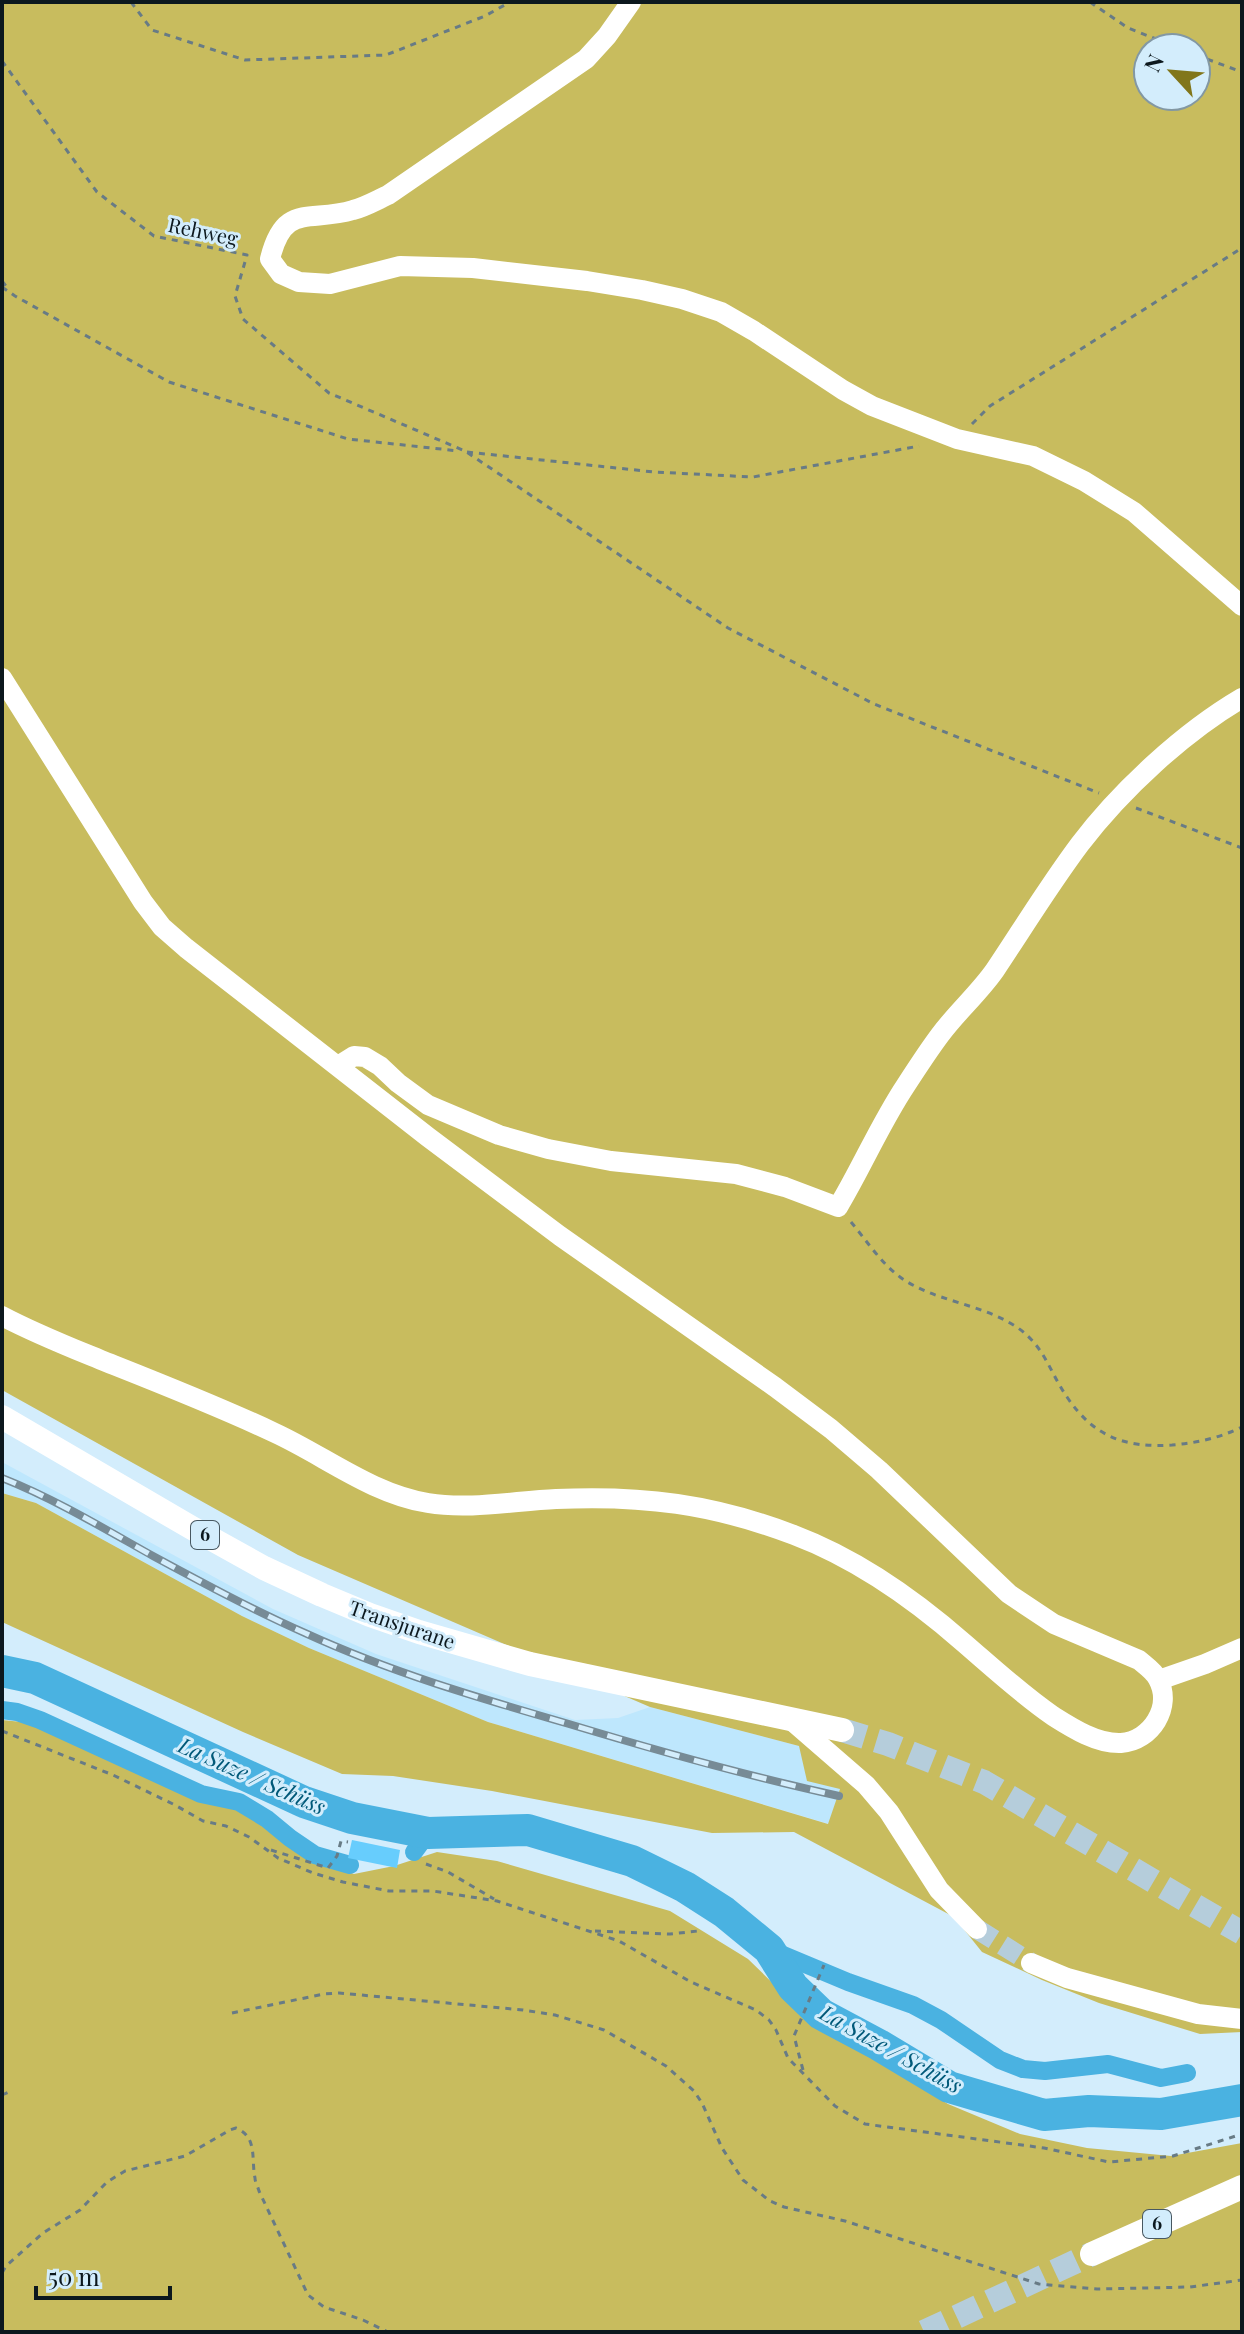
<svg xmlns="http://www.w3.org/2000/svg" width="1244" height="2334" viewBox="0 0 1244 2334" font-family="'Playfair Display',serif">
<rect width="100%" height="100%" fill="#d3edfc"/>
<!-- built -->
<path fill="#bee7fd" d="M2,1462l271,147 103,45 199,66 43,-2 32,-11 149,39 41,43 -11,35 -341,-102 -179,-74 -67,-32 -206,-113 -34,-10z"/>
<!-- forest -->
<g fill="#c8bc5e" fill-rule="evenodd">
<path d="M2,2h1240v2030l-42,2 -101,-31 -57,-23 -60,-28 -28,-35 -160,-85 -82,1 -220,-42 -99,-15 -51,-2 -99,-42 -241,-110v-129l34,10 206,113 67,32 179,74 340,102 12,-35 -33,-8 -8,-35 -149,-39 -352,-152 -296,-165zM1148,48h48v48h-48z"/>
<path d="M2,1720l30,3 43,13 166,69 64,51 49,18 40,-8 43,-14 60,9 173,50 78,48 42,41 59,43 99,61 72,30 67,14 84,8 71,-13v189h-1240z"/>
</g>
<g fill="none" stroke-linecap="round" stroke-linejoin="round">
<!-- canal -->
<g stroke="#4ab2e1" stroke-width="18">
<path d="M2,1710l15,2 23,8 161,74 38,8 28,17 23,19 25,17 35,10"/>
<path d="M414,1852l14,-19"/>
<path d="M769,1949l79,33 65,23 28,15 59,40 23,9 22,2 63,-7 53,14 26,-5"/>
</g>
<!-- river -->
<path stroke="#4ab2e1" stroke-width="32" d="M2,1671l33,7 269,124 48,16 76,15 100,-3 104,31 53,26 39,25 45,37 24,38 28,27 58,31 70,42 95,28 45,-4 72,3 81,-14"/>
</g>
<!-- building -->
<path fill="#67cdfd" d="M352,1840l48,10 -3,18 -49,-10z"/>
<g fill="none" stroke-linecap="round" stroke-linejoin="round">
<!-- minor-tunnel -->
<path stroke="#b5cddb" stroke-width="20" stroke-dasharray="20 10" stroke-linecap="butt" d="M977,1929l54,34"/>
<!-- major-tunnel -->
<g stroke="#b5cddb" stroke-width="24" stroke-dasharray="24 12" stroke-linecap="butt">
<path d="M842,1730l46,14 96,38 258,151"/>
<path d="M924,2332l168,-78"/>
</g>
<!-- path -->
<g stroke="#687b85" stroke-width="3" stroke-dasharray="6 6" stroke-linecap="butt">
<path d="M131,2l21,28 93,30 141,-5 99,-39 25,-14"/>
<path d="M1090,2l38,26 51,20"/>
<path d="M1196,55l46,17"/>
<path d="M2,61l95,131 57,44 93,19 -12,41 8,23 86,74 136,58 263,177 146,76 225,89"/>
<path d="M2,281l7,9"/>
<path d="M2,287l13,9 154,86 179,57 111,12"/>
<path d="M972,424l18,-18 252,-158"/>
<path d="M467,452l187,20 99,5 166,-31"/>
<path d="M1136,808l106,40"/>
<path d="M851,1222c15,18 30,41 49,55 34,25 82,26 118,51 27,19 31,43 49,69 27,40 58,51 105,48 25,-2 47,-7 70,-18"/>
<path d="M2,1731l111,44 62,30 28,16 23,5 23,11 29,21 35,15 30,9 46,9h44l64,10 122,40 72,41 65,28 13,10 7,10 12,28 47,48 30,18 179,24 65,14 64,-6 69,-22"/>
<path d="M271,1850l57,18 9,-12 4,-15 7,1"/>
<path d="M426,1864l22,8 46,27"/>
<path d="M595,1931l75,3 28,-3"/>
<path d="M232,2013l92,-19 15,-1 184,17 32,5 49,15 62,36 28,25 8,12 20,45 21,32 27,21 14,6 61,14 194,63 58,5 93,-2 52,-7"/>
<path d="M803,2070l-9,-34 30,-71"/>
<path d="M2,2095l9,-4"/>
<path d="M2,2273l4,-7 37,-33 37,-23 27,-28 18,-11 60,-15 45,-26 6,-2c22,9 15,31 19,50 0,4 3,9 4,13l49,104 16,12 39,13 25,12"/>
</g>
<!-- minor -->
<g stroke="#fff" stroke-width="20">
<path d="M631,2l-24,34 -21,23 -198,136c-11,5 -23,12 -35,15 -44,13 -69,-8 -83,49l11,15 18,8 31,2 70,-18 73,2 114,13 55,9 40,9 39,13 33,19 89,59 29,16 85,33 76,17 51,25 50,31 108,94"/>
<path d="M2,678l141,224 19,25 24,21 242,189 132,99 215,151 56,42 48,41 130,124 45,30 85,36c7,6 15,11 19,19 15,28 -7,62 -37,64 -24,1 -49,-15 -68,-27 -32,-22 -60,-48 -89,-73 -49,-43 -109,-85 -170,-108 -81,-31 -152,-40 -238,-36 -42,2 -87,11 -128,4 -56,-9 -103,-47 -153,-70 -57,-27 -116,-50 -174,-73 -34,-14 -67,-27 -99,-44"/>
<path d="M338,1066l16,-10 11,1 15,9 18,17 30,22 71,30 49,14 63,12 125,13 49,13 53,20c24,-40 42,-83 68,-122 11,-17 22,-34 34,-50 17,-23 39,-42 55,-65 28,-42 55,-86 85,-126 41,-54 104,-112 162,-146"/>
<path d="M1159,1680l46,-16 37,-16"/>
<path d="M791,1720l75,65 23,27 50,78 38,39"/>
<path d="M1031,1963l36,15 131,36 44,5"/>
</g>
<!-- major -->
<g stroke="#fff" stroke-width="24">
<path d="M2,1417l190,111 72,40 58,27 48,20 49,17 111,32 312,66"/>
<path d="M1092,2254l150,-67"/>
</g>
<defs>
<path id="rail" d="M2,1478c53,21 101,50 151,78 50,27 100,54 152,77 85,39 174,65 264,91 89,27 179,52 270,72"/>
</defs>
<!-- rail casing -->
<use href="#rail" stroke="#778b96" stroke-width="8"/>
<!-- rail -->
<use href="#rail" stroke="#d3edfc" stroke-width="5" stroke-dasharray="15" stroke-linecap="butt"/>
</g>
<g text-anchor="middle" stroke-width="6" stroke-linejoin="round" paint-order="stroke">
<!-- shield labels -->
<g fill="#d3edfc" stroke="#485861" stroke-width="2">
<rect x="191" y="1521" width="28" height="28" rx="6"/>
<rect x="1143" y="2210" width="28" height="28" rx="6"/>
</g>
<g font-size="18" font-weight="bold" fill="#0c181e">
<text x="205" y="1541">6</text>
<text x="1157" y="2230">6</text>
</g>
<!-- street labels -->
<g font-size="20" fill="#0c181e" stroke="#d3edfc">
<text transform="translate(203 232) rotate(12)" y="7">Rehweg</text>
<text transform="translate(402 1625) rotate(19)" y="7">Transjurane</text>
</g>
<!-- water labels -->
<g font-size="22" font-style="italic" fill="#015979" stroke="#d3edfc">
<text transform="translate(252 1776) rotate(24)" y="8">La Suze / Schüss</text>
<text transform="translate(891 2049) rotate(29)" y="8">La Suze / Schüss</text>
</g>
</g>
<!-- border -->
<rect width="1244" height="2334" fill="none" stroke="#0c181e" stroke-width="8"/>
<!-- north arrow -->
<g transform="translate(1172 72) rotate(296)"><circle r="38" fill="#d3edfc" stroke="#8398a3" stroke-width="2"/>
<path d="M0-6L14 30L0 20L-14 30Z" fill="#81761a"/>
<text y="-12" font-size="22" font-weight="bold" text-anchor="middle" fill="#0c181e">N</text>
</g>
<!-- scale -->
<path d="M36 2286v12h134v-12" fill="none" stroke="#0c181e" stroke-width="4"/>
<text x="48" y="2286" font-size="24" fill="#0c181e" stroke="#d3edfc" stroke-width="6" paint-order="stroke">50 m</text>
</svg>
